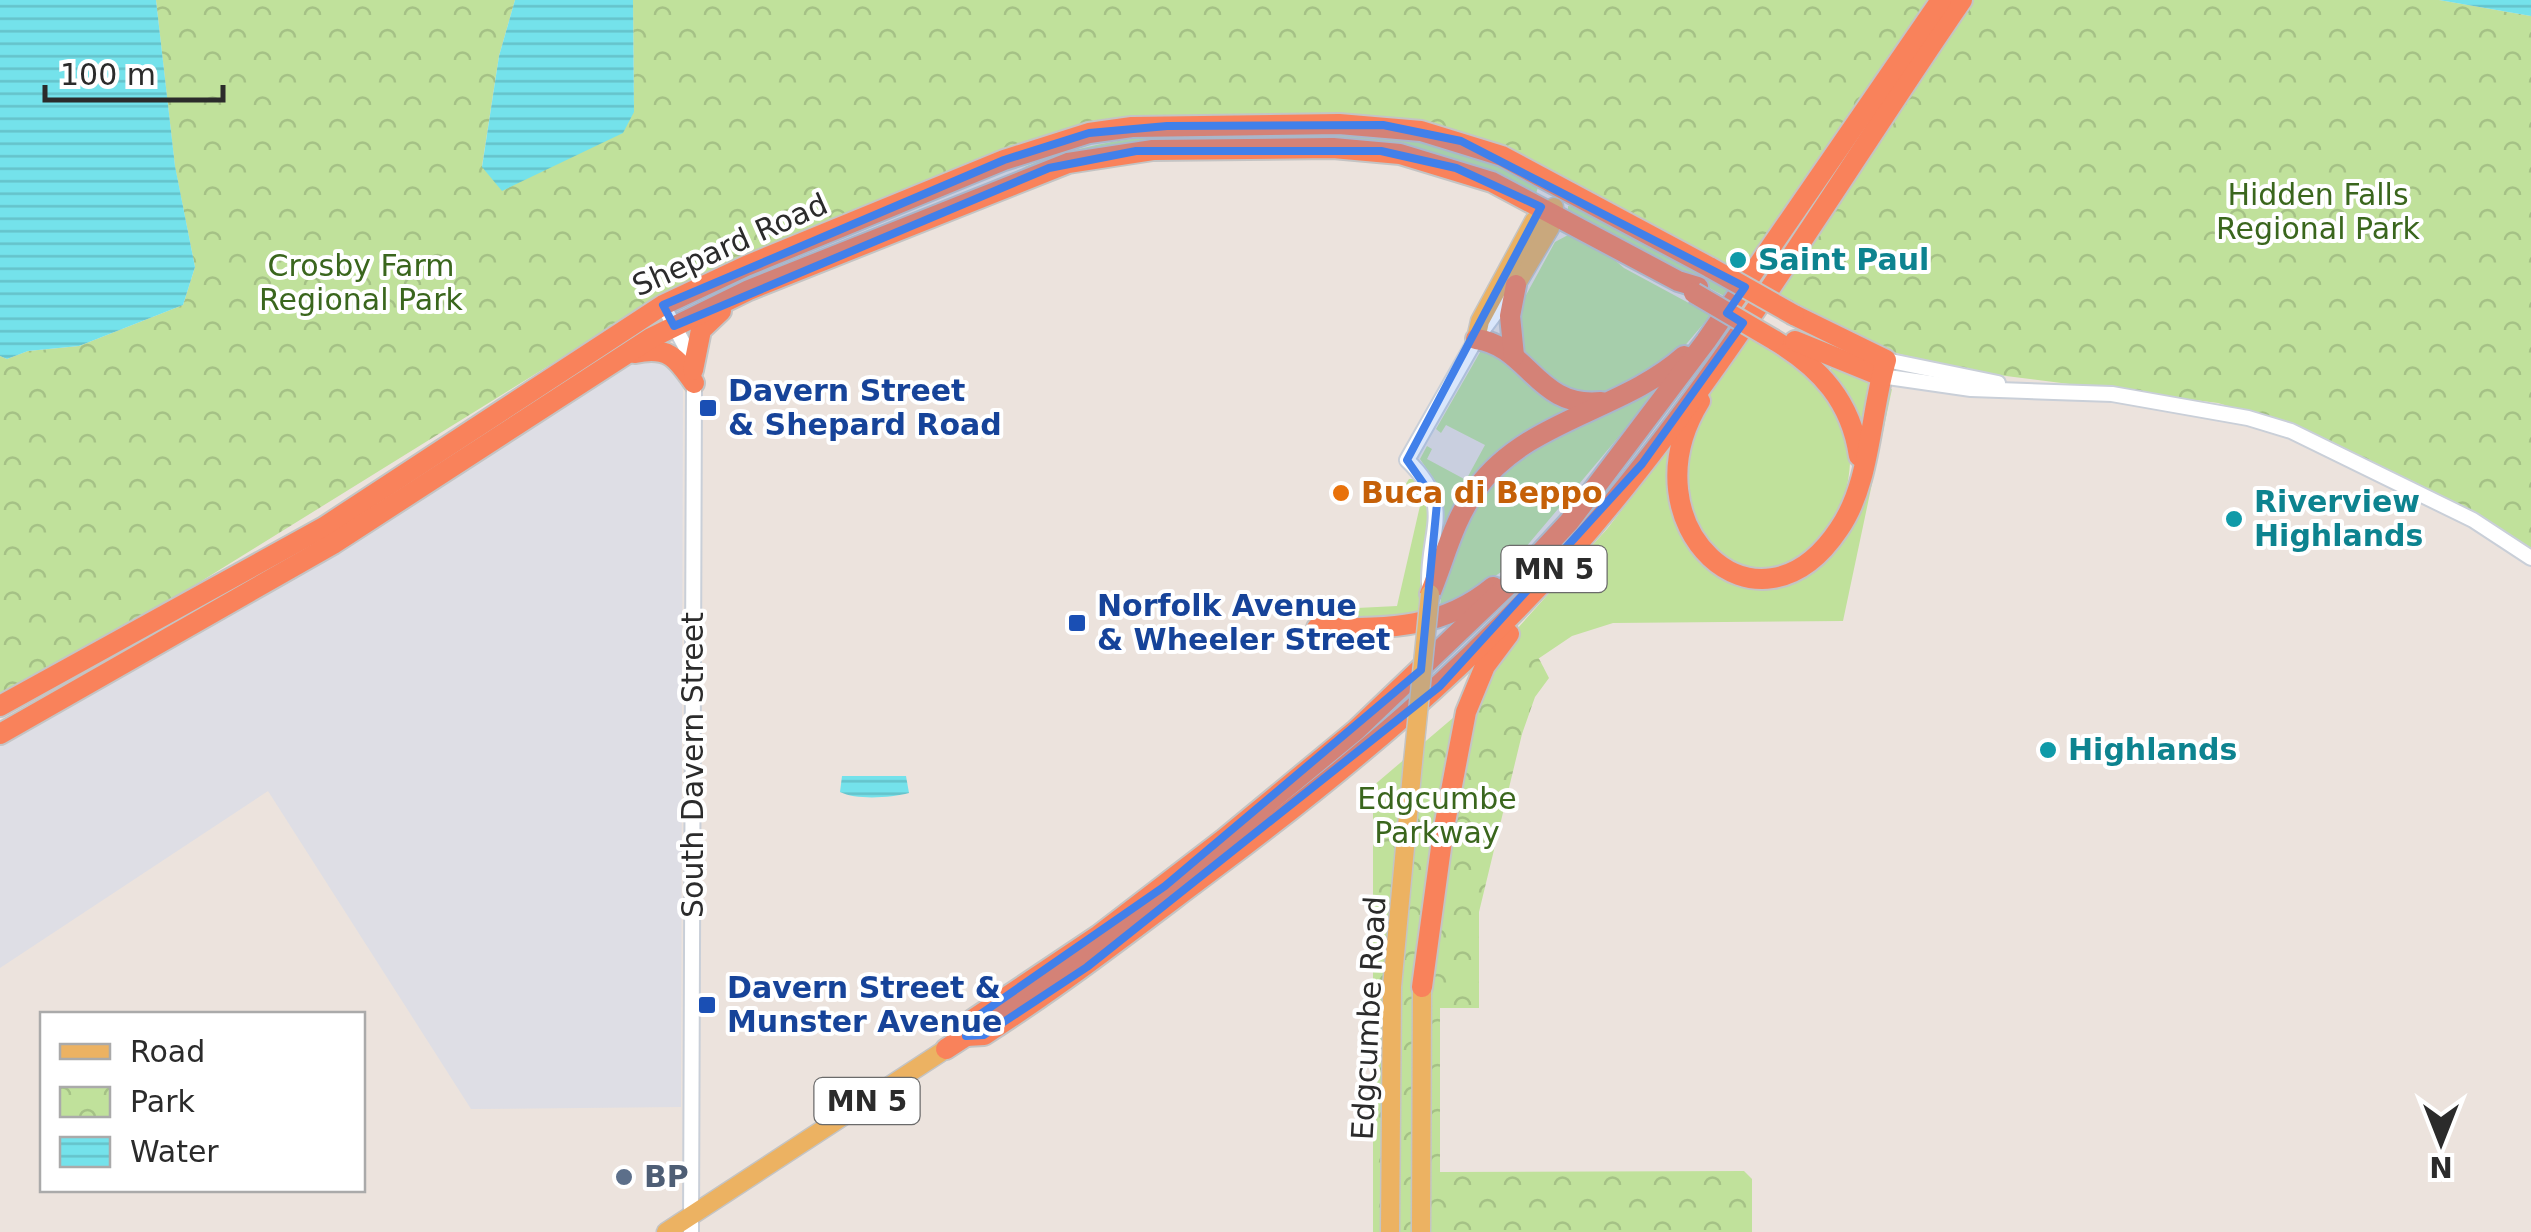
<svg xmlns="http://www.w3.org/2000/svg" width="2531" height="1232" viewBox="0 0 2531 1232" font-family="'DejaVu Sans',sans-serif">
<defs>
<pattern id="park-crowns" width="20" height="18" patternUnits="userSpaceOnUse" patternTransform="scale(2.5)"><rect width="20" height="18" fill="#c0e19b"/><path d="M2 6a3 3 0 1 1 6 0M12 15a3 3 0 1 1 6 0" fill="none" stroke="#a5c186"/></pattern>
<pattern id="water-rules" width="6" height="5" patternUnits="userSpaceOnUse" patternTransform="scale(2.5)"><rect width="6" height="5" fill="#74e2eb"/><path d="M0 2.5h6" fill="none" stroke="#65c2ca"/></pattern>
</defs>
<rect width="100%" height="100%" fill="#ece3dd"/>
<!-- industrial -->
<path fill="#dedee5" d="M666,355l17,26 -2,726 -210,2 -203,-318 -268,177v-225l332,-192 313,-195z"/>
<!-- grass -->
<g fill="#c0e19b">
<path d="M1348,132c57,6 146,14 190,55l-2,7 -57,-26 -58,-17 -285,-8 -114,25c103,-44 216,-34 326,-36z"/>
<path d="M1568,206l11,1 150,81 -5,8 -156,-84z"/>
<path d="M1568,235l35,15 21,18 87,47 -35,41 -75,40 -34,-3 -41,-34 -9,-24 3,-29 35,-64z"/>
<path d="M1748,336c32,16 63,35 85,64 43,57 1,180 -81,171 -16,-2 -39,-21 -53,-29l-16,-67 20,-71z"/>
<path d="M1483,347l86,58 1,9 -23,10 -106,113 1,-46 -22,-32 7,-13 5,3 -5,10 39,21 19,-35 -39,-20 -5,8 -5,-4z"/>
<path d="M1831,368l40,13 -7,49 -36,-56z"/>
<path d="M1655,386l4,3 -149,177 -71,48c6,-57 29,-120 77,-156 35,-27 98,-51 139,-72z"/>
<path d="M1892,389l-49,232 -230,2 -41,13 -43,29 -101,296 52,-275 36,-56 91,-101 69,-89 1,85 18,30 20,17 16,7 95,-25 60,-164z"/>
<path d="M1409,479h8l15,24 -13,117h-77l-5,-11 60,-3 25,-109 -18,-10z"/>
</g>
<!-- park -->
<g fill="url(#park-crowns)">
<path d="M156,0h359l-16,56 -17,110 152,-54 -1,-112h1806l92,16v538l-20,-18 -206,-107 -87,-26 -228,-29 -109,-24 -289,-155 -163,-70 -324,-2 -439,170 -666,413v-350l7,3 21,-8 51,-5 104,-41 12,-38 -20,-100z"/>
<path d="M1534,649l15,29 -14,19 -13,37 -43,178v96h-39v164l304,-1 8,8v53h-379v-446z"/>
</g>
<!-- water -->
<g fill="url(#water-rules)">
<path d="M0,0h156l19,166 20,101 -12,38 -104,41 -51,5 -21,8 -7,-3z"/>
<path d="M515,0h118l1,112 -11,21 -121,58 -20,-24 17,-111z"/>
<path d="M2439,0h92v16z"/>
<path d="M842,776h64l3,17c-19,5 -53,7 -69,-1z"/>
</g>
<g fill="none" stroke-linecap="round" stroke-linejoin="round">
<defs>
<g id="minor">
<path d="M663,305l23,43 8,35 -3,849"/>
<path d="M1886,360l112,23"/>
<path d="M1881,376l90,13 141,5 136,24 43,13 182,89 58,38"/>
<path d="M1429,584c-1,-56 26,-78 -22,-124l69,-121 35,-47"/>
</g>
<g id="major">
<path d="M1516,285l34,-57 4,-21"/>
<path d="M1476,339l4,-18 54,-100 17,-9"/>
<path d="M666,1232l280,-183"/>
<path d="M1390,1232l2,-245 21,-225"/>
<path d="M1421,1232l1,-245"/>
</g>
<g id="highway">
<path d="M1476,339c53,7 61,70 125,63"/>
<path d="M1774,340c47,28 77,62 85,116"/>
<path d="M1795,341l86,35"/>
<path d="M635,353c33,-7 41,4 59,30"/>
<path d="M1514,356l-4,-40 6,-31"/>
<path d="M693,370l8,-40 20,-19"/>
<path d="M1700,401c-76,123 57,251 139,128 32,-46 31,-116 47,-169l-92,-45"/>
<path d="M1430,594c15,-36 23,-73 47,-106 51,-69 145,-77 207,-132"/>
<path d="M1317,628c66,0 123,3 176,-41"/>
<path d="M0,706l324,-179 339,-222 83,-39 258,-106 85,-27 43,-6 207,-3 82,7 81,25 209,112"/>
<path d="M0,734l333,-190 318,-206 98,-48 319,-127 85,-13 180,-2 67,6 92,28 186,99 20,6"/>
<path d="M1422,987l21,-154 23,-121 19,-46 24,-32"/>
<path d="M966,1036l18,-1c84,-54 160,-114 239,-173 124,-93 241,-191 345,-307 150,-169 266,-369 394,-555"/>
<path d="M966,1036l6,-16 127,-85 125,-96 132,-109 173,-165 40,-43 137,-181 235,-341"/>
<path d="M946,1049l20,-13"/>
</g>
</defs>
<!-- minor casing -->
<use href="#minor" stroke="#c9cfd8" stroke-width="18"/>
<!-- major casing -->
<use href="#major" stroke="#c4c4c4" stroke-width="21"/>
<!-- highway casing -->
<use href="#highway" stroke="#c4c4c4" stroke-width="24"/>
<!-- minor -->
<use href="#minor" stroke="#fff" stroke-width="14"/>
<!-- major -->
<use href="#major" stroke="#ecb262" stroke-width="18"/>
<!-- highway -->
<use href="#highway" stroke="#f9825b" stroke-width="20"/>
<defs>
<path id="major-bridge" d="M1413,762l17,-168"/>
<g id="highway-bridge">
<path d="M1711,268l83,47"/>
<path d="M1694,293l80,47"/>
</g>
</defs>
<!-- major-bridge casing -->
<use href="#major-bridge" stroke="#c4c4c4" stroke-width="21" stroke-linecap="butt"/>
<!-- highway-bridge casing -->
<use href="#highway-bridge" stroke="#c4c4c4" stroke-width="24" stroke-linecap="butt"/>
<!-- major-bridge -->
<use href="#major-bridge" stroke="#ecb262" stroke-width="18"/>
<!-- highway-bridge -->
<use href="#highway-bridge" stroke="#f9825b" stroke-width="20"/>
</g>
<!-- marked area -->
<path fill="#4180ea" fill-opacity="0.2" stroke="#4180ea" stroke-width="8" stroke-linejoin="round" d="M1383,125l78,16 284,146 -18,26 16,10 -101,141 -202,222 -353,281 -103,68 -18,1 6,-16 193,-134 256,-216 16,-167 -30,-43 134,-253 -85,-39 -75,-17h-245l-87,17 -375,158 -11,-21 341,-145 85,-27 78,-7z"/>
<!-- markers -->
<g fill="#0f9aa8" stroke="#fff" stroke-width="4">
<circle cx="1738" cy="260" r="10"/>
<circle cx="2234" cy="519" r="10"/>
<circle cx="2048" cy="750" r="10"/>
</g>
<g fill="#1a4fb4" stroke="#fff" stroke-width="4">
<rect x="698" y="398" width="20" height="20" rx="5"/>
<rect x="1067" y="613" width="20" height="20" rx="5"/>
<rect x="697" y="995" width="20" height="20" rx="5"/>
</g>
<circle fill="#e8710a" stroke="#fff" stroke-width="4" cx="1341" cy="493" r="10"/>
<circle fill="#5c6f8a" stroke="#fff" stroke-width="4" cx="624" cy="1177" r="10"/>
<g text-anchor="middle" stroke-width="8" stroke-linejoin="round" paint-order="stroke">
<!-- shield labels -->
<g fill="#fff" stroke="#6b6b6b" stroke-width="2.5">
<rect x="1501.5" y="546" width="105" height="46" rx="8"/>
<rect x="814.5" y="1078" width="105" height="46" rx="8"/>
</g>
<g font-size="28" font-weight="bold" fill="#2b2b2b">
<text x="1554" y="579">MN 5</text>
<text x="867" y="1111">MN 5</text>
</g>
<!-- park labels -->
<g font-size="30" fill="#3a661d" stroke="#fff">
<text x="2318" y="205">Hidden Falls<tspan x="2318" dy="34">Regional Park</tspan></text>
<text x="361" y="276">Crosby Farm<tspan x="361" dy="34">Regional Park</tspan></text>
<text x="1437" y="809">Edgcumbe<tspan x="1437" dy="34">Parkway</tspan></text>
</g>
<!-- street labels -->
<g font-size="30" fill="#2b2b2b" stroke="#fff">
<text transform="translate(730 245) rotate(-24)" y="10">Shepard Road</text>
<text transform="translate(693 765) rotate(-90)" y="10">South Davern Street</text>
<text transform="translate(1369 1018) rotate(-87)" y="10">Edgcumbe Road</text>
</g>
<!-- culture labels -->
<g font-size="30" font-weight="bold" fill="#0d838f" stroke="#fff" text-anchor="start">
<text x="1758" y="270">Saint Paul</text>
<text x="2254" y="512">Riverview<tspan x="2254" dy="34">Highlands</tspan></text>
<text x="2068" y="760">Highlands</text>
</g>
<!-- transit labels -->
<g font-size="30" font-weight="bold" fill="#164399" stroke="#fff" text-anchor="start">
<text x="728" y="401">Davern Street<tspan x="728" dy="34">&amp; Shepard Road</tspan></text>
<text x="1097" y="616">Norfolk Avenue<tspan x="1097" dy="34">&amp; Wheeler Street</tspan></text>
<text x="727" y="998">Davern Street &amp;<tspan x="727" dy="34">Munster Avenue</tspan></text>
</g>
<!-- food labels -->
<g font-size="30" font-weight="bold" fill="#c56008" stroke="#fff" text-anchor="start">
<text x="1361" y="503">Buca di Beppo</text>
</g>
<!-- service labels -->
<g font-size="30" font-weight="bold" fill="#4e5e75" stroke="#fff" text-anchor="start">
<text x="644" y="1187">BP</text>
</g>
</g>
<!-- legend -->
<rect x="40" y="1012" width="325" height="180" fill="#ffffff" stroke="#aaaaaa" stroke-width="2.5"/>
<rect x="60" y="1044" width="50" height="15" fill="#ecb262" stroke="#aaaaaa" stroke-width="2.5"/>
<text x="130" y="1062" font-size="30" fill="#2b2b2b">Road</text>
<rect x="60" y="1087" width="50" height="30" fill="url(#park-crowns)" stroke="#aaaaaa" stroke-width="2.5"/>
<text x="130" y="1112" font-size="30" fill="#2b2b2b">Park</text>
<rect x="60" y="1137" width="50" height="30" fill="url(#water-rules)" stroke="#aaaaaa" stroke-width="2.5"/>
<text x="130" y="1162" font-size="30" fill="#2b2b2b">Water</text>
<!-- north arrow -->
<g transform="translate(2441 1142) rotate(180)" stroke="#ffffff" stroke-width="8" paint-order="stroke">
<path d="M0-8L18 38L0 25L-18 38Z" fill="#2b2b2b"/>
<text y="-15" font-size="28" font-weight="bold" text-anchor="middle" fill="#2b2b2b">N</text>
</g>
<!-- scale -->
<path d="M45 85v15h178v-15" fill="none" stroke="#2b2b2b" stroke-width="5"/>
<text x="60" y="85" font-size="30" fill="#2b2b2b" stroke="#ffffff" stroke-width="8" paint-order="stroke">100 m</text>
</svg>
